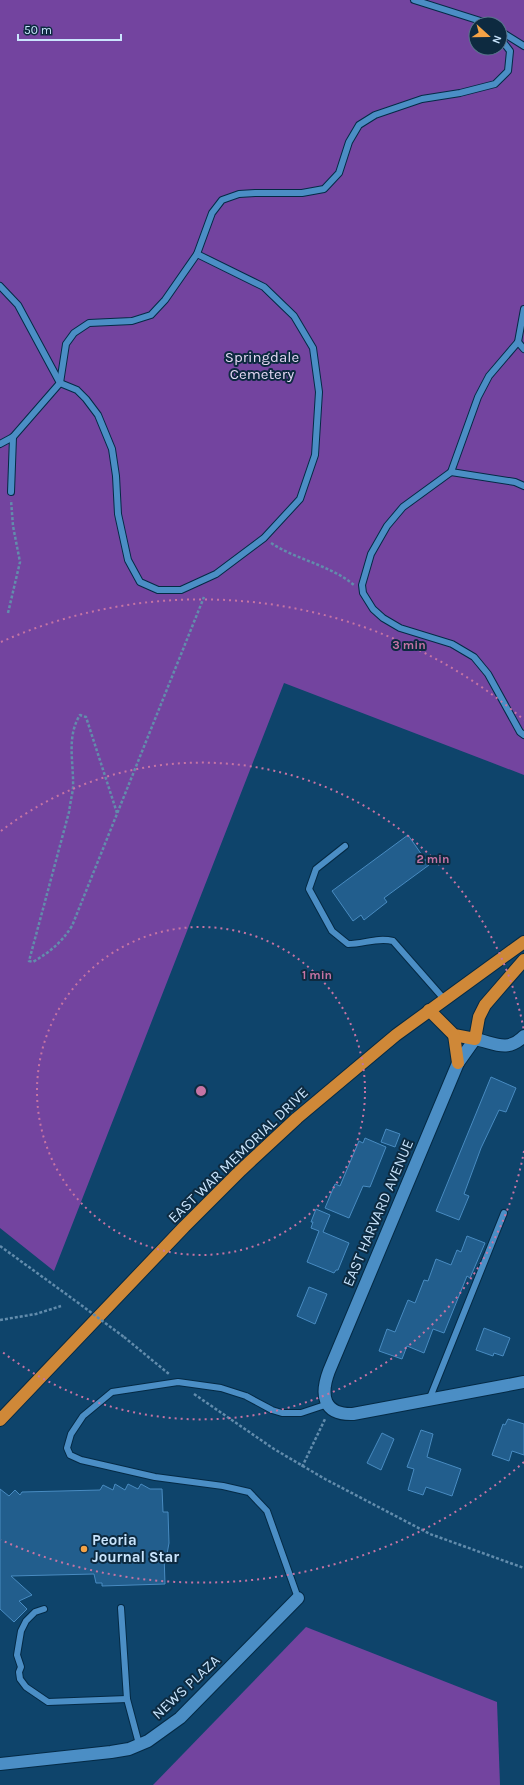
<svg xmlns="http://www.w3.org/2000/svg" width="524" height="1785" viewBox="0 0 524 1785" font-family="Karla,sans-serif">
<rect width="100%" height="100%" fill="#0e446b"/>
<!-- green -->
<g fill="#73449f" fill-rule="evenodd">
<path d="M0,0h524v775l-240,-92 -230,588 -54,-43zM476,24h24v24h-24z"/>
<path d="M306,1627l191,75 3,83h-347z"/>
</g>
<!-- building -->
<g fill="#225e8d" stroke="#488bc1">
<path d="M408,835l21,30 -45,33 3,4 -23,18 -3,-5 -8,6 -21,-30z"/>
<path d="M491,1077l25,11 -10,24 -7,-2 -18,38 -17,46 5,2 -10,24 -23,-9z"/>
<path d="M386,1129l14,5 -5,13 -14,-5z"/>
<path d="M365,1138l21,9 -16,40 -7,-1 -14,32 -24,-10 10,-24 5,2 19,-45 4,2z"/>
<path d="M316,1209l14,6 -7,17 26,11 -11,27h-2l-2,3 -27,-11 12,-31 -8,-3 2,-6h-2z"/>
<path d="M467,1236l18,7 -15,35 -3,-2 -23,57 -11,-4 -9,24 -17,-7 -5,13 -23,-8 8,-22 8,3 13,-32 7,3 9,-23 4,1 8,-22 15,6 6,-15 4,2z"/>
<path d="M309,1287l18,7 -12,30 -18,-8z"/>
<path d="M484,1328l26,10 -7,18 -9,-3 -1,3 -17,-6z"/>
<path d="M508,1419l16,5v31l-12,-4 -3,10 -17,-6 11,-31 2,1z"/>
<path d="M421,1430l12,4 -6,23 34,12 -9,27 -26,-9 -3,8 -15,-5 6,-21 -7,-2z"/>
<path d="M382,1433l12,6 -13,31 -14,-7z"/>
<path d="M115,1484l10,6 3,-6 10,5 3,-5 9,5h12l1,23h5l1,31 -2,11h-3l1,30 -63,2v-3h-6l-2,-9 -83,2 21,19 -13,6 8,8 -13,13 -14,-13v-120l9,7 6,-6 5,5 2,-3 78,-2 3,-5 10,5z"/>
</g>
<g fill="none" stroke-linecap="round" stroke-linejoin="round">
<defs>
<g id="lane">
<path d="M414,0l76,24"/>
<path d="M500,31l24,15"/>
<path d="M0,286l18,19 42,78 17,7 9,9 12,16 14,34 4,27 2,38 10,46 12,22 18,8h23l35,-16 48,-36 36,-39 15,-44 4,-63 -6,-44 -19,-32 -30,-29 -67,-33"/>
<path d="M524,309l-6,33 -29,34 -11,21 -27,75 -48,35 -16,19 -16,28 -9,31 1,8 10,16 10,9 17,10 52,16 22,13 14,17 32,58 4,3"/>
<path d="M518,342l6,7"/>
<path d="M0,444l13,-7 47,-54 6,-39 8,-11 15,-10 43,-2 19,-6 14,-15 32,-46 15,-41 10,-13 17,-6 16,-1h47l22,-4 15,-16 10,-31 10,-17 16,-10 47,-16 38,-6 35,-9 13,-13 2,-20 -10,-13"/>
<path d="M451,472l64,10 9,4"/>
<path d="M11,492l2,-55"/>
<path d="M345,846l-29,23 -7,20 23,42 16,13c16,0 29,-7 45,-3l51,58"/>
<path d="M429,1400l75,-187"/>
<path d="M298,1598l-31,-87 -18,-19 -26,-6 -68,-9 -74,-17 -11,-5 -3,-7 4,-14 12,-18 29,-24 66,-10 43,6 25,8 26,14 10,3h19l27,-9"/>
<path d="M121,1608l6,91 12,45"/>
<path d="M44,1609l-9,3 -9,9 -5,10 -4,24 4,12 -2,5 1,7 6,8 22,15 79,-3"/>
</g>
<g id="street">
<path d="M475,1039c20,4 32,14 49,-3"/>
<path d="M0,1764l111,-12 18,-3 19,-8 32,-23 118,-120"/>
</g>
<path id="secondary" d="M475,1039l-17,24 -129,308c-9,24 -6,44 24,43l171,-32"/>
<g id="highway">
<path d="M429,1010l25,25 21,4 4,-22 6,-12 39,-45"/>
<path d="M454,1035l4,28"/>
<path d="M0,1420l184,-193 57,-57 56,-52 99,-83 128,-93"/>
</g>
</defs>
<!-- lane casing -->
<use href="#lane" stroke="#042a45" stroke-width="8"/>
<!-- street casing -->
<use href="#street" stroke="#042a45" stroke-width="14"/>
<!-- secondary casing -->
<use href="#secondary" stroke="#042a45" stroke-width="14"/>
<!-- highway casing -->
<use href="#highway" stroke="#042a45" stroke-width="14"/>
<!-- path -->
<g stroke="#628cac" stroke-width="2.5" stroke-dasharray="3 2" stroke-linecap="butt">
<path d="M271,543c26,17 59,22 83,42"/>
<path d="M8,613l12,-51 -7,-36 -2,-26"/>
<path d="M117,813l-31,-96 -6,-2c-14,22 -6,48 -7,73 -1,8 -3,16 -4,24l-40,149 4,1c18,-11 28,-19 39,-36l132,-329"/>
<path d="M0,1246l77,56"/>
<path d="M0,1320l36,-6 25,-8"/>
<path d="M124,1337l45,37"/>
<path d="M194,1394l80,55 51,30 105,55 94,34"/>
<path d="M302,1467l23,-48"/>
</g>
<!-- lane -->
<use href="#lane" stroke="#4b8ec5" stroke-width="6"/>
<!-- street -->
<use href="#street" stroke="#4b8ec5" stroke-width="12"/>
<!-- secondary -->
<use href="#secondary" stroke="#4b8ec5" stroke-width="12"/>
<!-- highway -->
<use href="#highway" stroke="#cf8838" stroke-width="12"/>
<!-- path-bridge -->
<path stroke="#628cac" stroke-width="2.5" stroke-dasharray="3 2" stroke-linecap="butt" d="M77,1302l47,35"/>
</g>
<!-- distance rings -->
<g fill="none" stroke="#c674a4" stroke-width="2" stroke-dasharray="2 4">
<circle cx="201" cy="1091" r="164"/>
<path d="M524 1151A328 328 0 0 1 1 1351M1 831A328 328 0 0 1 524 1031"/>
<path d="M524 1462A492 492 0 0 1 1 1540M1 642A492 492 0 0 1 524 720"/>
</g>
<!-- markers -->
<circle fill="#f5a346" stroke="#0d2a40" stroke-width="1.5" cx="84" cy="1549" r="4"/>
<g text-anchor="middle" stroke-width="4" stroke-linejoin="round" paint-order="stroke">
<!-- park labels -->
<g font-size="15" fill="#e5d9f4" stroke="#0d2a40">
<text x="262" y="362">Springdale<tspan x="262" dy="17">Cemetery</tspan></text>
</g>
<!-- street labels -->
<g font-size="15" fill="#cae5fd" stroke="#0d2a40">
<text transform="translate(238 1155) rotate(-44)" y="5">EAST WAR MEMORIAL DRIVE</text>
<text transform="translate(378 1213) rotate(-67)" y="5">EAST HARVARD AVENUE</text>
<text transform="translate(186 1687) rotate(-43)" y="5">NEWS PLAZA</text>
</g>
<!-- poi labels -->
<g font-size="15" font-weight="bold" fill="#cae5fd" stroke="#0d2a40" text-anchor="start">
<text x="92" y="1545">Peoria<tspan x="92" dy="17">Journal Star</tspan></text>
</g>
</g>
<circle cx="201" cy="1091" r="6" fill="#c674a4" stroke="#0d2a40" stroke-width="2"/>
<g font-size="12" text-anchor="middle" font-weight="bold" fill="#c674a4" stroke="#0d2a40" stroke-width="4" stroke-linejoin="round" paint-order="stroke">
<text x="409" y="649">3 min</text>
<text x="433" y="863">2 min</text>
<text x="317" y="979">1 min</text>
</g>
<!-- north arrow -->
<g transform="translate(488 36) rotate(111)"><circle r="19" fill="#0d2a40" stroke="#59758c"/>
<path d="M0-3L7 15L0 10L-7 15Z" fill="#f5a346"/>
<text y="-6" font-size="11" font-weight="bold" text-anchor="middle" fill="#cae5fd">N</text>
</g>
<!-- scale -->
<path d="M18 34v6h103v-6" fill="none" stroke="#cae5fd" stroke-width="2"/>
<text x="24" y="34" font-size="12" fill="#cae5fd" stroke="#0d2a40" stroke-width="3" paint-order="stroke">50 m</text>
</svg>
